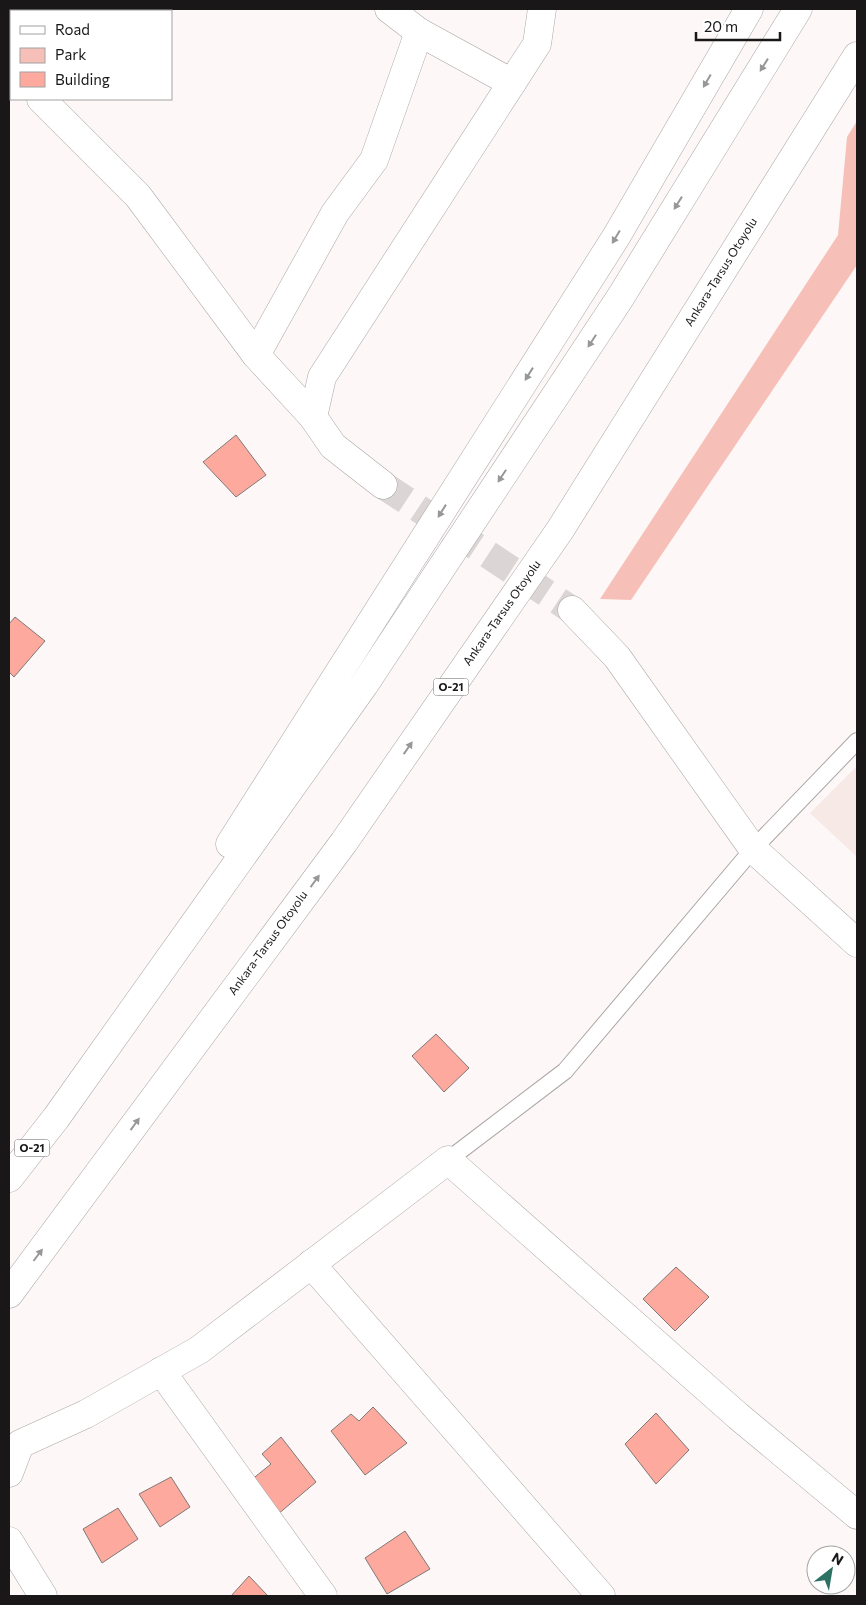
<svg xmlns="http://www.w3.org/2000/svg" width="866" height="1605" viewBox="0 0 866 1605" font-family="Commissioner,sans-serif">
<rect width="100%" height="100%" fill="#fdf8f7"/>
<!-- built -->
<path fill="#f6e9e6" d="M857,766v91l-47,-44z"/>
<!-- green -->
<path fill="#f6c0b8" d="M857,121v144l-226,335 -31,-1 238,-364 9,-98z"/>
<!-- building -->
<g fill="#fea99d" stroke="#7e7978">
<path d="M236,435l30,40 -30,22 -33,-35z"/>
<path d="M15,617l30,24 -31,36 -5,-5v-48z"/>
<path d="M436,1034l33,34 -25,24 -32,-36z"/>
<path d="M676,1267l33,30 -34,34 -32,-32z"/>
<path d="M373,1407l34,36 -42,32 -34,-44 20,-17 8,7z"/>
<path d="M656,1413l33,37 -33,34 -31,-40z"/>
<path d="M281,1437l35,45 -39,33 -27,-34 21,-17 -9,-10z"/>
<path d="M171,1477l19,30 -30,20 -21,-33z"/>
<path d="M118,1508l20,31 -36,24 -19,-34z"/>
<path d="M405,1531l25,38 -43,25 -22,-36z"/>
<path d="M249,1576l19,20h-37z"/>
</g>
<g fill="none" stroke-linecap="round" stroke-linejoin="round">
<!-- minor-tunnel -->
<path stroke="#dbd6d5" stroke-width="28" stroke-dasharray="28 14" stroke-linecap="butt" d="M383,485l189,125"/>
<defs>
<path id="service" d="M448,1160l117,-89 188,-222 104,-108"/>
<g id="minor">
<path d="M389,9l30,23 93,51"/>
<path d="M9,64l2,3"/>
<path d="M41,99l97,97 118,159 57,62"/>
<path d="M256,355l79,-142 39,-53 45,-128"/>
<path d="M383,485l-50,-39 -20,-29 9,-40 215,-333 5,-35"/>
<path d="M572,610l45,47 136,192 104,94"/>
<path d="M311,1264l290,332"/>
<path d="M161,1371l162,225"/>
<path d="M9,1473l11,-29 66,-30 113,-64 249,-190 290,256 119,99"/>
<path d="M9,1541l34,55"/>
</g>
<g id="motorway">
<path d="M230,844l386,-607 133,-228"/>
<path d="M9,1178l47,-60 308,-433 256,-387 178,-289"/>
<path d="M9,1294l335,-452 216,-312 297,-474"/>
</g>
</defs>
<!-- service casing -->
<use href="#service" stroke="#aba6a5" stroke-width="18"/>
<!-- minor casing -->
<use href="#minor" stroke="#aba6a5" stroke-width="29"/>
<!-- motorway casing -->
<use href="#motorway" stroke="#aba6a5" stroke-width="29"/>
<!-- service -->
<use href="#service" stroke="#fff" stroke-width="16"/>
<!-- minor -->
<use href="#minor" stroke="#fff" stroke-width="28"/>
<!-- motorway -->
<use href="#motorway" stroke="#fff" stroke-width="28"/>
</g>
<!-- one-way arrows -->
<defs><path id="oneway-solid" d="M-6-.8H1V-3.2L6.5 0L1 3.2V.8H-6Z" transform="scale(1.25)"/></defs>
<g fill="#989797">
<use href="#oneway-solid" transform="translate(764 65) rotate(122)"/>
<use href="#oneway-solid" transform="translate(707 81) rotate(120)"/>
<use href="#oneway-solid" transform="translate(678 203) rotate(122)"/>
<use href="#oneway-solid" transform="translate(616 237) rotate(121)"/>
<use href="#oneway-solid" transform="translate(592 341) rotate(123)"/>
<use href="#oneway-solid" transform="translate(529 374) rotate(122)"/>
<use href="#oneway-solid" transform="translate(502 476) rotate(123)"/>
<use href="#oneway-solid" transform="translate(442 511) rotate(122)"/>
<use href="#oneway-solid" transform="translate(408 748) rotate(-55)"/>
<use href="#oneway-solid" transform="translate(315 881) rotate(-54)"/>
<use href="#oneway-solid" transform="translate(135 1124) rotate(-54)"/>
<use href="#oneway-solid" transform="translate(38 1255) rotate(-53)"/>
</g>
<g text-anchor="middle" stroke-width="4" stroke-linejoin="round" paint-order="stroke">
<!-- shield labels -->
<g fill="#fff" stroke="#5e5d5d" stroke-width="1">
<rect x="433.5" y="678.5" width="35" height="17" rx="4"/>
<rect x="14.5" y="1139.5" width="35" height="17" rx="4"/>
</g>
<g font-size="11" font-weight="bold" fill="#191717">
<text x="451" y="691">O-21</text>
<text x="32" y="1152">O-21</text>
</g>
<!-- street labels -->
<g font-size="12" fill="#191717" stroke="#fff">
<text transform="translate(721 272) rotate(-58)" y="4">Ankara-Tarsus Otoyolu</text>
<text transform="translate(502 613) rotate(-55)" y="4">Ankara-Tarsus Otoyolu</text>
<text transform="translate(268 943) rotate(-54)" y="4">Ankara-Tarsus Otoyolu</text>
</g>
</g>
<!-- border -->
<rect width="866" height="1605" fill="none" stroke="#191717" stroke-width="20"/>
<!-- legend -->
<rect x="10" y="10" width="162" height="90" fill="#ffffff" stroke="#a3a2a2"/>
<rect x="20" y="26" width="25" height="8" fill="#ffffff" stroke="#a3a2a2"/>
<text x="55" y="35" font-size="15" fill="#191717">Road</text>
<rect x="20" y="48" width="25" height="15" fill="#f6c0b8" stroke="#a3a2a2"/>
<text x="55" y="60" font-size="15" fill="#191717">Park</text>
<rect x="20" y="72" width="25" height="15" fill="#fea99d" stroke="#a3a2a2"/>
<text x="55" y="85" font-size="15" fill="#191717">Building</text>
<!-- north arrow -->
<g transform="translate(831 1570) rotate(31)"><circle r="24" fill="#ffffff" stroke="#a3a2a2"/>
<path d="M0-4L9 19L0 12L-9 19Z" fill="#2d7164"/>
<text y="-8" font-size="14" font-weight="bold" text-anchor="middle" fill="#191717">N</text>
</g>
<!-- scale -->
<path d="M696 32v8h84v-8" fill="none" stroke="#191717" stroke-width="2.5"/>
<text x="704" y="32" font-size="15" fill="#191717" stroke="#ffffff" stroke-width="4" paint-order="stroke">20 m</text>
</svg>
